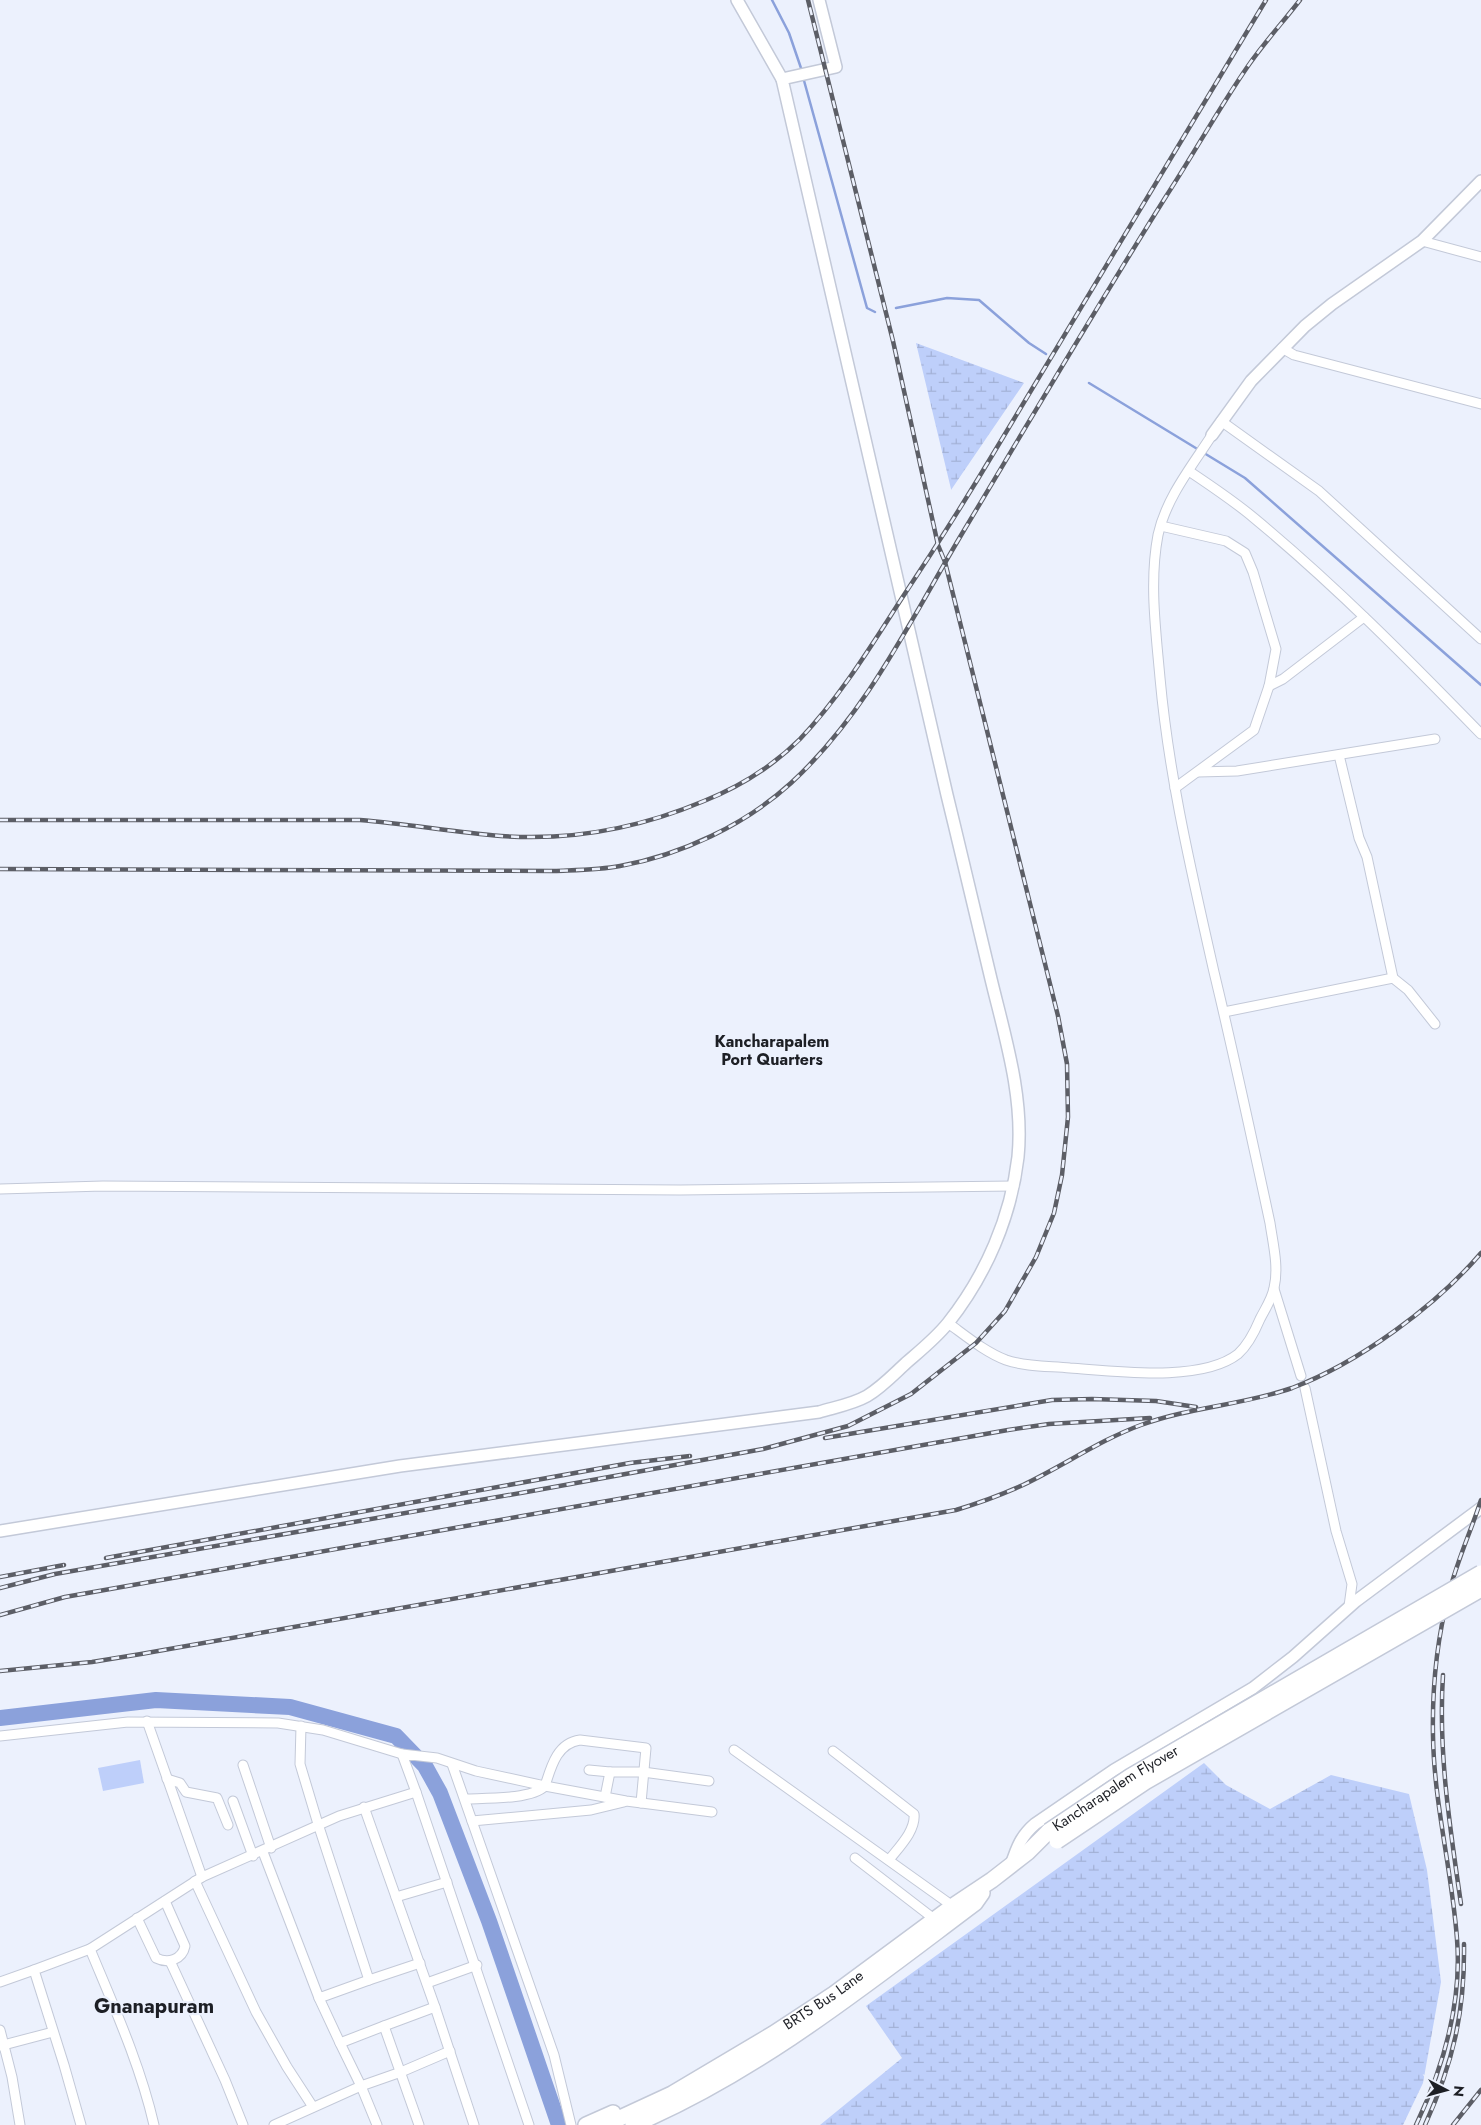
<svg xmlns="http://www.w3.org/2000/svg" width="1481" height="2125" viewBox="0 0 1481 2125" font-family="Jost,sans-serif">
<defs>
<pattern id="wetland-marsh" width="20" height="14" patternUnits="userSpaceOnUse" patternTransform="scale(1.25)"><rect width="20" height="14" fill="#becffa"/><path d="M1 5h8M5 5V1M11 12h8M15 12V8" fill="none" stroke="#a3b1d6"/></pattern>
</defs>
<rect width="100%" height="100%" fill="#ecf1fd"/>
<!-- wetland -->
<g fill="url(#wetland-marsh)">
<path d="M916,343l108,40 -73,107v-1z"/>
<path d="M1204,1763l22,22 44,24 61,-34 78,19 18,76 14,112 -18,101 -20,42h-583l82,-67 -36,-52z"/>
</g>
<!-- pitch -->
<path fill="#becffa" d="M140,1760l4,23 -41,8 -5,-23z"/>
<g fill="none" stroke-linecap="round" stroke-linejoin="round">
<!-- stream -->
<g stroke="#8ba1db" stroke-width="2.5">
<path d="M772,0l17,33 13,38"/>
<path d="M803,77l64,231 8,4"/>
<path d="M896,308l51,-10 32,2 50,43 17,11"/>
<path d="M1089,383l156,95 236,207"/>
</g>
<!-- river -->
<path stroke="#8ba1db" stroke-width="16" d="M0,1718l156,-18 134,7 106,29 29,30 15,27 49,128 70,204"/>
<defs>
<g id="minor">
<path d="M1422,241l59,16"/>
<path d="M1282,348l12,7 187,49"/>
<path d="M1221,421l98,70 162,148"/>
<path d="M1189,471c22,15 45,30 65,47 81,67 154,141 227,216"/>
<path d="M1161,526l65,15 19,12 8,19 23,77 -7,37 -15,44 -79,58"/>
<path d="M1269,686l14,-7 81,-62"/>
<path d="M1339,755l20,83 8,19 26,121"/>
<path d="M1198,772l39,-1 198,-32"/>
<path d="M1224,1012l169,-34 15,12 27,34"/>
<path d="M0,1189l103,-3 577,4 334,-4"/>
<path d="M1274,1289l27,87"/>
<path d="M948,1323c18,13 37,29 58,37 20,7 43,6 64,8 44,3 131,15 168,-14 10,-9 17,-23 22,-35 5,-10 12,-20 14,-31 5,-21 -1,-44 -4,-65 -18,-84 -36,-168 -56,-251 -22,-98 -45,-194 -54,-294 -4,-46 -11,-96 -2,-143 8,-37 34,-69 54,-100"/>
<path d="M1305,1388l31,143 16,53 -3,22"/>
<path d="M147,1721l55,156"/>
<path d="M301,1726l-1,38 18,60 51,156 51,-17"/>
<path d="M0,1736l128,-14 150,1 45,7 79,24"/>
<path d="M734,1750l213,152"/>
<path d="M833,1751l81,63c2,17 -16,34 -25,46"/>
<path d="M452,1764l102,291 17,70"/>
<path d="M243,1765l28,83"/>
<path d="M589,1770l21,2h33l66,9"/>
<path d="M167,1779l13,4 6,9 31,6 11,27"/>
<path d="M416,1792l113,333"/>
<path d="M605,1797l5,-25"/>
<path d="M465,1799c19,-1 66,1 80,-13 6,-19 12,-43 35,-46l66,8 -5,55"/>
<path d="M233,1801l20,55"/>
<path d="M364,1807l71,200 39,118"/>
<path d="M472,1821l119,-11 33,-8"/>
<path d="M263,1852l56,146 50,-18"/>
<path d="M855,1858l74,57"/>
<path d="M195,1881l61,131 31,55 26,40"/>
<path d="M396,1897l51,-15"/>
<path d="M137,1918l19,40c12,6 26,2 29,-12l-20,-45"/>
<path d="M170,1961l55,119 18,45"/>
<path d="M0,1982l34,-12"/>
<path d="M427,1983l50,-18"/>
<path d="M319,1998l21,45"/>
<path d="M0,2030l12,47 8,48"/>
<path d="M0,2046l53,-14"/>
<path d="M81,2125l-17,-60 -30,-95 56,-21"/>
<path d="M154,2125c-14,-61 -40,-118 -64,-176l112,-72 137,-61 77,-24 -14,-38 35,4 39,13 69,15 81,15 86,11"/>
<path d="M274,2125l87,-39 -21,-43 44,-17"/>
<path d="M377,2125l-16,-39 40,-14 49,-21"/>
<path d="M419,2125l-35,-99 51,-19"/>
</g>
<g id="tertiary">
<path d="M737,0l45,79"/>
<path d="M1212,435l39,-54 54,-55 27,-22 90,-63 59,-60"/>
<path d="M0,1531l400,-65 419,-54c17,-5 34,-8 48,-16 15,-9 27,-22 39,-33 15,-13 30,-25 42,-40 38,-48 63,-106 70,-166 6,-60 -13,-120 -27,-178 -15,-62 -29,-123 -44,-184 -57,-238 -111,-477 -165,-716l54,-12 -17,-67"/>
<path d="M1011,1865c6,-18 10,-29 24,-41l79,-54 139,-82 40,-31 63,-56 125,-93"/>
</g>
<g id="primary">
<path d="M586,2125l27,-12"/>
<path id="s1" d="M605,2125l67,-31 101,-60 61,-40 119,-88 39,-26 36,-28 21,-21"/>
<path d="M633,2125c125,-53 234,-141 342,-222l7,-10"/>
</g>
</defs>
<!-- minor casing -->
<use href="#minor" stroke="#c3c9d8" stroke-width="11"/>
<!-- tertiary casing -->
<use href="#tertiary" stroke="#c3c9d8" stroke-width="14"/>
<!-- primary casing -->
<use href="#primary" stroke="#c3c9d8" stroke-width="18"/>
<!-- minor -->
<use href="#minor" stroke="#fff" stroke-width="9"/>
<!-- tertiary -->
<use href="#tertiary" stroke="#fff" stroke-width="11"/>
<!-- primary -->
<use href="#primary" stroke="#fff" stroke-width="15"/>
<defs>
<g id="rail">
<path d="M0,820h360c47,4 94,12 141,16 69,5 139,-8 203,-35 35,-14 70,-36 96,-62 40,-42 71,-93 102,-141 34,-51 66,-102 97,-154 89,-148 178,-296 267,-444"/>
<path d="M0,869l554,2c22,-1 45,-1 66,-5 61,-11 125,-41 171,-83 76,-70 120,-164 172,-251 67,-112 133,-224 202,-334 28,-43 54,-90 83,-132 16,-23 35,-44 52,-66"/>
<path d="M825,1438l227,-38 40,-1 64,2 40,6"/>
<path d="M106,1558l524,-95 60,-7"/>
<path d="M0,1577l64,-12"/>
<path d="M0,1588l55,-14 477,-83 231,-42 85,-23 63,-32 65,-51 29,-32 31,-54 18,-44 8,-38 6,-58 -1,-53 -9,-48 -113,-454 -7,-17 -45,-204 -85,-341"/>
<path d="M0,1615l65,-18 943,-167 41,-6 101,-6"/>
<path d="M0,1671l92,-9 49,-8 815,-144c23,-7 45,-15 67,-25 40,-19 77,-45 118,-60 49,-18 102,-20 151,-37 66,-25 143,-81 189,-135"/>
<path d="M1443,1675c-5,77 7,153 18,229"/>
<path d="M1416,2125c27,-57 46,-123 41,-186 -5,-68 -23,-135 -24,-203 -1,-47 4,-97 16,-143 8,-32 22,-62 32,-93"/>
<path d="M1425,2125c28,-62 40,-113 39,-181"/>
<path d="M1453,2125l28,-35"/>
</g>
</defs>
<!-- rail casing -->
<use href="#rail" stroke="#5c5e66" stroke-width="4.5"/>
<!-- rail -->
<use href="#rail" stroke="#ecf1fd" stroke-width="2.5" stroke-dasharray="8" stroke-linecap="butt"/>
<defs>
<g id="primary-bridge">
<path id="s2" d="M1049,1831l82,-55 350,-203"/>
<path d="M1057,1841l88,-59 336,-193"/>
</g>
</defs>
<!-- primary-bridge casing -->
<use href="#primary-bridge" stroke="#c3c9d8" stroke-width="18" stroke-linecap="butt"/>
<!-- primary-bridge -->
<use href="#primary-bridge" stroke="#fff" stroke-width="15"/>
</g>
<g text-anchor="middle" stroke-width="4.5" stroke-linejoin="round" paint-order="stroke">
<!-- street labels -->
<g font-size="15" fill="#1d1f25" stroke="#ecf1fd">
<text dy="5" stroke="none"><textPath href="#s2" startOffset="79">Kancharapalem Flyover</textPath></text>
<text dy="5" stroke="none"><textPath href="#s1" startOffset="252">BRTS Bus Lane</textPath></text>
</g>
<!-- neighbourhood labels -->
<g font-size="16" font-weight="bold" fill="#1d1f25" stroke="#ecf1fd">
<text x="772" y="1047">Kancharapalem<tspan x="772" dy="18">Port Quarters</tspan></text>
</g>
<!-- district labels -->
<g font-size="20" font-weight="bold" fill="#1d1f25" stroke="#ecf1fd">
<text x="154" y="2013">Gnanapuram</text>
</g>
</g>
<!-- north arrow -->
<g transform="translate(1446 2090) rotate(96)" stroke="#ecf1fd" stroke-width="4" paint-order="stroke">
<path d="M0-4L9 19L0 12L-9 19Z" fill="#1d1f25"/>
<text y="-8" font-size="14" font-weight="bold" text-anchor="middle" fill="#1d1f25">N</text>
</g>
</svg>
